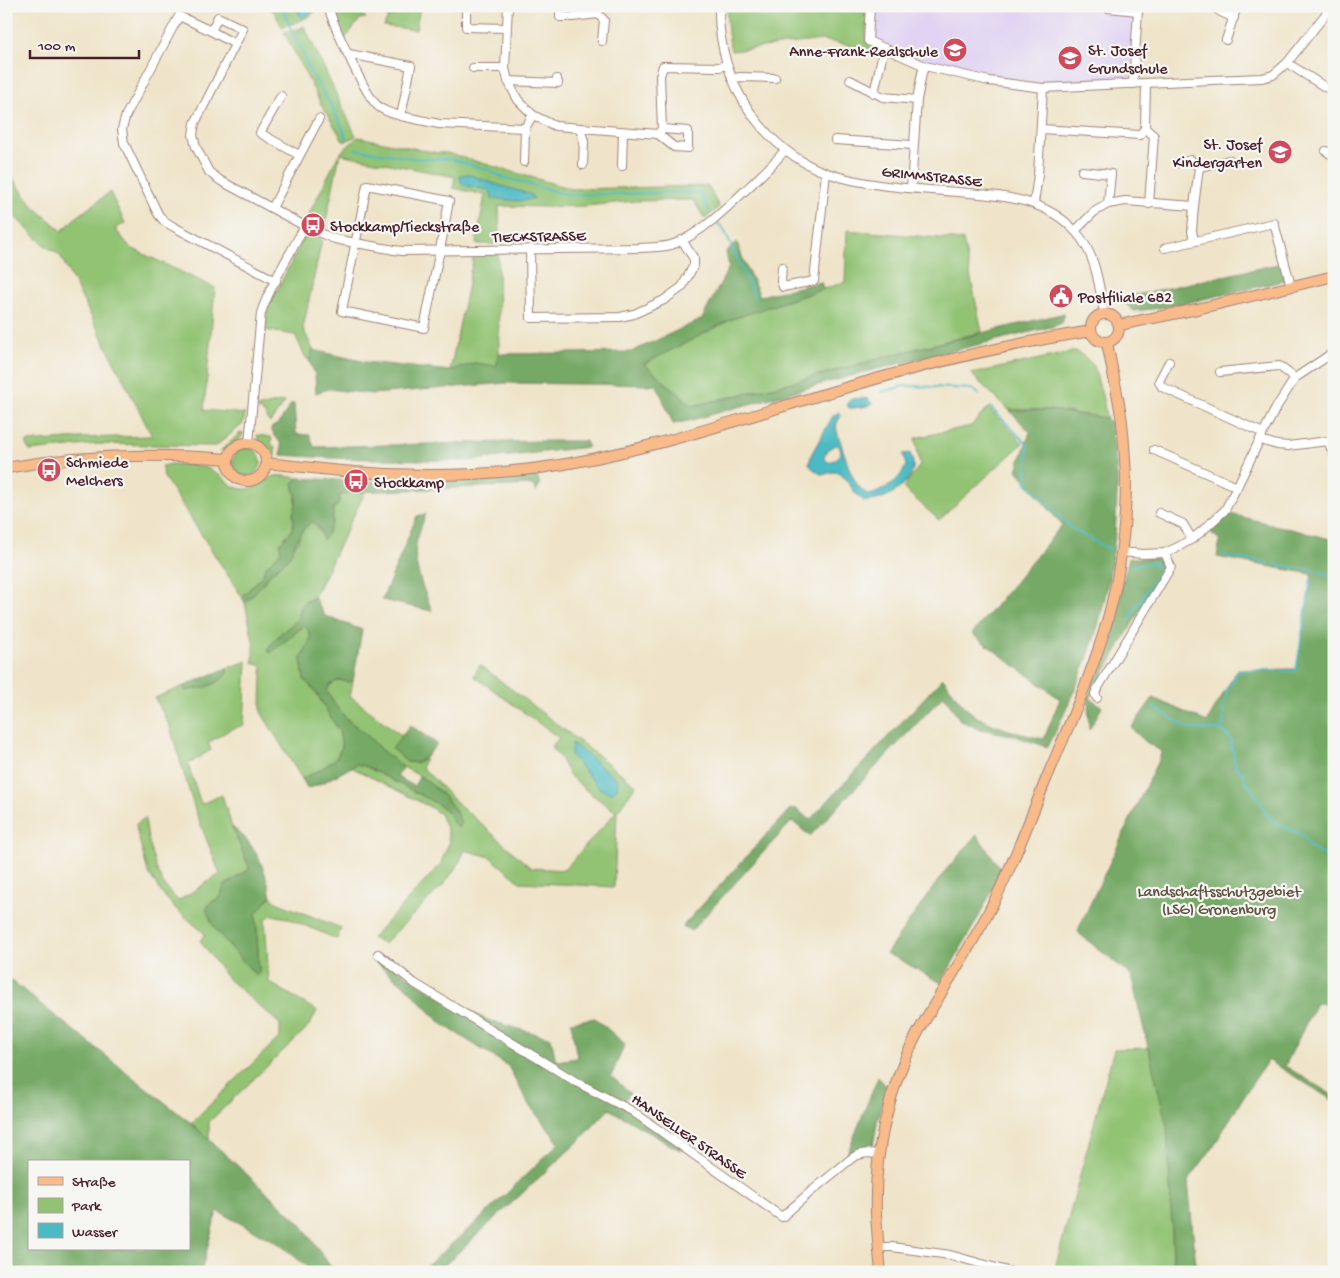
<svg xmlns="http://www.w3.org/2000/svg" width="1340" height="1278" viewBox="0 0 1340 1278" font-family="'Gochi Hand',sans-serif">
<rect width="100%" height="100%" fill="#f6f6f2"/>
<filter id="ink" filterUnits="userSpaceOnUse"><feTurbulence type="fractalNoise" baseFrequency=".02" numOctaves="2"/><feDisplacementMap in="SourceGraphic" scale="10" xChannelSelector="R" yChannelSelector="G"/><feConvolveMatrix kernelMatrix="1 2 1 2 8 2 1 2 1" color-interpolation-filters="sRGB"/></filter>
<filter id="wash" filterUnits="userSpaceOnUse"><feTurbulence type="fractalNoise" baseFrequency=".0096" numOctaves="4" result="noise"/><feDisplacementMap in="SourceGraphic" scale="20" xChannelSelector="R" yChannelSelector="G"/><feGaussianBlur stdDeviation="1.12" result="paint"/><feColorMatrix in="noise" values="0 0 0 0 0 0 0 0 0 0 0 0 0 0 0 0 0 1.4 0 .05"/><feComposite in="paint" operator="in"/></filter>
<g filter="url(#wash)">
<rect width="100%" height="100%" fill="#efe4c9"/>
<!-- built -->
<path fill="#e1d4f3" d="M875,6h230l30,7 -5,68 -87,2 -54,-7 -62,-14 -53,-24z"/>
<!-- green -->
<g fill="#92c373" stroke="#6e714f">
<path d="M264,6h56c-9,13 -23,16 -38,21l-8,-16z"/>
<path d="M333,6h10l14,3 9,9 -6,1 -15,20 -14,-31z"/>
<path d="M403,6h17l-4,24 -32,-4 4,-9 7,-2z"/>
<path d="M726,6h141l-1,33 16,4 -2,8 -58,-11 -91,11 -3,-18z"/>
<path d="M304,26l52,110 -12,6 -22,-36 -38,-74 15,-3z"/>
<path d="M358,137l80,16h9l125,36 136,-3 11,21 -14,12 -12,-19 -58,1 -49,5 -37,1 -50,-1 1,38h-24l9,-49 -32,-7 2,-11 -115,-23 -16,76 -18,-10 33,-66z"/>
<path d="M6,165l6,12 21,29 29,25 11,-11 37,-28 15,31 -10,6 16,19 84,40 -11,122 41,4 -2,10 -27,22 -119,-2 -67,7 -3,-4v-5l53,-4 72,-2 -92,-181 -17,-11 -37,-36z"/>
<path d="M847,230l116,10 19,92 -71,18 -114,31 -104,25 -49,-42 88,-45 113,-37z"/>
<path d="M307,235l15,5 -19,88 10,22 -4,10 -3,-2 -11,-23 -31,-5 4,-22 35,-69z"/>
<path d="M498,254l1,100 -3,12 -21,-3 -25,8 24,-116z"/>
<path d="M1076,351l10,7 8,8 10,37 2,15 -56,-8h-41l-38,-36z"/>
<path d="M280,402h5l-15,21 -6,-10 -8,-5z"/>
<path d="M988,408l35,35 -84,77 -36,-32 17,-23 -5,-27 56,-12z"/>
<path d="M240,433h3v1c-4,8 -15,16 -23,17z"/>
<path d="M257,435l14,2 1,3 -1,3 4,4v10c-9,-4 -15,-13 -18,-22z"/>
<circle cx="247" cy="462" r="14"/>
<path d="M171,464c13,1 30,0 42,7 11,5 17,17 30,18 14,1 21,-10 32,-13 7,-1 17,1 24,2l-6,5 3,12v10l-3,9 1,7 -2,10 -6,5 -5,16 -8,7 -10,16 -21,22 -78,-120 -2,-7v-4z"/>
<path d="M352,492h13l-51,105 -11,6 -7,18 -26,24v8l34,-27 4,4 3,8 -10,21 3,20 11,12 24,40 3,16 -6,11 -13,10 -21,11 -41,-67 1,-46 -9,-3 1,-18 -9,-42 21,-23 4,-6 18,-16 2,-5 8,-12 2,-7 7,-9 5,-4 9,11 2,7 10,-18v-13l5,-3 2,-10z"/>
<path d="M247,661l-3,64 -15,5 -21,13 3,7 -23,14 13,40 21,-9 10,32 18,42 -11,6 -19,23 -10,5 49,69 -3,-59 6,-6 9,-11 5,6 65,26 -4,11 -50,-21 -15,-3 -7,4 4,63 48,29 -9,16 -99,95v18l-18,-17 89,-86v-13l-52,-45 -28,-38 5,-7 -30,-26 -14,-16 -13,-20 -11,-40 -1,-8 9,-6c2,18 9,53 20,68 3,5 9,10 13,15l42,-27 -25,-64 -25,-83 -15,-29 29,-12 2,5c16,-4 30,-3 41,-18v-5z"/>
<path d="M480,665l156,120 -19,27 -3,75 -94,-5 -30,-25 -25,-7 -8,17 -14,18 -59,59 -12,-6 68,-73 9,-22 -2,-13 -7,-16 -10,-7 -79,-40 6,-3 10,3 69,36 12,9 5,10 3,-11 -9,-12 -11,-11 -16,-12 -17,-9 -22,-17 -11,-12 -24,-20 -11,-13 -8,-14 3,-6 9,-5 8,2 6,-1 -3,15 52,40 -9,13 14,13 9,1 9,-5 -3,9 31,32 78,69 33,2 52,-58 -29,-21 -17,-15 -10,-18 -9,-11 8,-9 -85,-62z"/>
<path d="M1149,1048l19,80 4,100 1,44h-119l60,-223z"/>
</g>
<!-- forest -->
<g fill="#75a965" stroke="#606448" fill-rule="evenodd">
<path d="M737,242l7,20 16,34 61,-14 2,7 -91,30 -88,45 49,42 104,-25 114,-31 154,-37 -3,10 -11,4 -186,45 -177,49 -15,3 -16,-39 -151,-2 -134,11 -44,-5 -12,4 -1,-19 -6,-14 4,-10 53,12 84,9 25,-8 21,3 3,-12 132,-2 71,-33 27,-52 -3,-15z"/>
<path d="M1283,263l4,17 -110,25 -25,4 -18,2 -13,-11 -4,-1z"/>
<path d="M291,404h3l2,30 14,1 4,12 228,-6h44l2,6 -123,14 -134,-3 -50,-3c2,-17 -6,-14 -10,-27l8,-5z"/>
<path d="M1009,410h41l56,8 5,5c2,20 6,40 6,60 0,72 -12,135 -40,201 -9,22 -19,42 -29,63l-37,-12 -35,-7 -16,-8 -16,-25 -134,141 -18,-15 -101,110 -8,-5 106,-116 6,-2 15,12 133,-142c9,12 18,27 30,36 14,11 54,22 71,25l16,-40 -88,-65 90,-109 -45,-55 13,-38z"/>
<path d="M531,475l6,2 3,7 -4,8 -3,-7 -181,7 -12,3 -2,10 -5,3c0,13 -2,22 -10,32 -2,-9 -4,-14 -11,-19 -12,9 -17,23 -23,36 -4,6 -13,11 -18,16 -4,4 -1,2 -5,6 -6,9 -14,16 -21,24l-3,-6 21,-22 2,-8 16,-15 -1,-9 12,-12 2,-10 -1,-7 3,-9v-10l-3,-12 6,-5c51,3 103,5 155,3 25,-1 51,-4 77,-6z"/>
<path d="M1226,513l108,27v465l-18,-2 -31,63 49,30v5l-66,-41 -21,31 -34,56 -25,34 8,84 7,7h-29l-7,-145 -36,-152 -54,-43 85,-180 -16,-10 -15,-14 22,-30 54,24 30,-52 60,-1 15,-95 -95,-17 3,-17 -9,-7z"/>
<path d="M426,514c-3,8 -7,17 -9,26 -6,24 7,49 15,71l-50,-11 35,-84z"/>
<path d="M1129,558h27l8,2 1,7 -75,131 12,9 -13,23 -1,-31 20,-61z"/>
<path d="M314,597l11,19 37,14 -9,51 -6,1 -8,-2 -9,5 -3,6 8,14 11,13 24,20 11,12 22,17 -6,10 17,9 6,-10c17,13 32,25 41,46l-3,6 -5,-6 -5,-10 -12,-9 -69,-36 -10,-3 -33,18 -16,7 -6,-10 21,-11 13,-10 6,-11 -3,-16 -24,-40 -11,-12 -3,-20 10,-21 -3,-8 -4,-4 -34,27 -2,-3 2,-4 9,-11 17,-14 7,-18z"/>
<path d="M227,668v5c-11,14 -25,15 -42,18l-1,-5z"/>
<path d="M410,725l27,19 -12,14 -9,5 -9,-1 -15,-13z"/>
<path d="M232,827c24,16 33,42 39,69l-9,11 -6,6 3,59 -3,4 -41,-47 -9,-19 4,-7 10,-5 4,-12 26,-17z"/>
<path d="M977,835l25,36 -23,45 -38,67 -44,-25 -11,-4 59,-83z"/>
<path d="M377,956l54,35 56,29 64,18 5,23 21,-3 -6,-36 24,-4 30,26 -14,32 19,17 -6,8 60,43 -3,7 -72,-42 -29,31 -143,132h-17l60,-53 79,-76 -30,-38 -21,-39 -66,-42 -36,-37 -31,-25z"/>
<path d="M6,976l48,39 137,108 109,100 33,47v2h-19l-35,-28 -62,-33 -16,61h-195zM29,1162h160v87h-160z"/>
<path d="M878,1077l9,10 -9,30 -5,29 -19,8 -8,6 1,-6z"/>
</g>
<!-- water -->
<g fill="#4bbac2" stroke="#4a6c76" fill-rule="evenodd">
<path d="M295,6h18l-2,7 -10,5z"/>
<path d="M468,174l24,9 37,11 5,4c-12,5 -29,2 -42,0l-1,-6 -2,-2 -26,-5 -2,-4 -1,-6z"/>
<path d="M862,398l6,1 5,5c-7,3 -16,4 -24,4l-2,-3v-3l5,-3z"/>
<path d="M839,412l2,4c-3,5 -6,9 -4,15 1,5 4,11 5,16 6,16 10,39 27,48 16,-4 30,-14 37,-29l-3,-12 7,-1c2,5 4,10 3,15 -3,18 -31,35 -49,33l-9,-8 -8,-13 -8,-7 -6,-1 -11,3 -10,-7 -3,-5 3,-10 21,-37zM837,445l3,3 1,6c-5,5 -12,12 -17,4 2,-7 6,-11 13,-13z"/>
<path d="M572,743l46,37 -1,9 -6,4 -11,-4 -29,-34z"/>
</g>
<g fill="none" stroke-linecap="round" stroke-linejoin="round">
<!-- stream -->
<g stroke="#4bbac2" stroke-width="2">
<path d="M281,6l15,34 6,9 7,21 21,33 12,24 5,12"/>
<path d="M355,149l65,10h30l39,11 13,7 67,18 130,-3 11,20"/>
<path d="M718,223l6,7 32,69"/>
<path d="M881,392l23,-6h9l59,3 7,5"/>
<path d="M990,407l35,35 3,5 -1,28 -1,7 2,2 43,44 13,8 26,13"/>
<path d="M1223,555l9,3 37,5"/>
<path d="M1274,564l39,6 21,6"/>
<path d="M1311,579l-15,92 -40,-1 -19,2 -5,12 -6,7v8l-3,8 1,15 -3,4 1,4 10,11 -1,8 3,3 -1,8 3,3 -1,4 8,5 2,9 5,5 10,16 6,12 7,7 31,15 6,11 7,5 10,4 7,-1"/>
<path d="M1129,620l30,-49 -5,-9 -21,4"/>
<path d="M1153,707l36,22 33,1"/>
</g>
</g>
</g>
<g filter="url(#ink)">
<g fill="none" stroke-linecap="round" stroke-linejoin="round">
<defs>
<g id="minor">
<path d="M328,6c5,18 38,92 51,101 6,5 15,7 22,9l10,-50 -62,-12"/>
<path d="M355,6c12,4 21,5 33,0"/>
<path d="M508,6l-3,62 3,13 10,19 15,15 22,11 103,8 4,-5 -2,-53 3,-10 56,1 8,-2"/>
<path d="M560,6v11h7"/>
<path d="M719,6c-1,39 11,79 34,110 18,25 45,47 74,57 43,15 97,16 142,20 40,3 79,8 107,39 20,22 23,53 28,81"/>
<path d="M870,6l-2,35 57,25 64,15 54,7 144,-7 75,-3 11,-3 14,-12 45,-57"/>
<path d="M1107,6l1,2 30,3 -5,73"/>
<path d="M1213,6l8,6 13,6"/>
<path d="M466,8v19l40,1"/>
<path d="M598,14l6,6 -2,21"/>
<path d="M572,17l26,-3 1,-8"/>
<path d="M211,31l-32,-15 -53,99 -4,14 2,14 34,71 6,7 10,6 102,54"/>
<path d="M1226,40l11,-34"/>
<path d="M235,44l-24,-13 7,-14 25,12 -48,94 -2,12 3,12 13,25 12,9 80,43 4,5"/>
<path d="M1287,63l38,24 9,4"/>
<path d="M473,68h32"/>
<path d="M732,79l7,-2 36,1"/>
<path d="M850,80l33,17 34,3"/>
<path d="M508,81l50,2 -1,-4"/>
<path d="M1146,84l-1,44 9,8 -5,68"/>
<path d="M874,93l10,-45"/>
<path d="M281,96l-21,37 39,22"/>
<path d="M401,116l38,8 86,4 8,-13"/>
<path d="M580,129l4,12 -1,24"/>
<path d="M1041,129l99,6 5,-7"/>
<path d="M658,134l16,13 14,1v-17l-26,-2"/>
<path d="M835,140l78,5"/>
<path d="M1326,151l6,4 2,-1"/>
<path d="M524,162l1,-34"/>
<path d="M1178,163l13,-3 8,7"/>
<path d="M622,166l1,-34"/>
<path d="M1082,171l29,3 -3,30"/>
<path d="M367,185l82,16 -9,49 -16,78 -82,-17z"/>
<path d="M911,188l6,-88 5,-27 3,-7"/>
<path d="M1034,203l4,-28 5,-87"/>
<path d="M1194,206l-2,25 2,10"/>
<path d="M272,208l47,-89"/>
<path d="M305,229c8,0 21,7 30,10 19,4 39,7 59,11l8,1 237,-3c12,-1 24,0 35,-4 27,-10 56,-39 76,-58 12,-12 25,-23 35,-36"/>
<path d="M1075,231l19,-19 14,-8 17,-3 69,5 5,-39 31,-7"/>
<path d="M1165,248l109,-25 17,63"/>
<path d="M530,249l1,69 89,-1 14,-3 30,-14 18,-13 12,-22v-6l-12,-19"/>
<path d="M782,267l-1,14 2,6 31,-6 12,-108"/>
<path d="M1169,362l-10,19 3,6 101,46"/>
<path d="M1220,372l59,-6 16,12"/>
<path d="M1260,440l17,5 11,1 40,-5 6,15"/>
<path d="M249,443l12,-130c9,-27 26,-54 40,-80l4,-4"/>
<path d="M1154,450l83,37"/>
<path d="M1159,513l24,11 9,15"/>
<path d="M1121,552l22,2 22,-1 13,-6 14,-8 9,-7 24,-22 12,-23 26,-54 13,-25 19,-30 39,-26"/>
<path d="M1097,698l-2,-4 1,-3 75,-124 -6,-14"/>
<path d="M378,954l36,29 164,100 54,28 150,106 26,-23 44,-36c9,-6 17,-5 27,-4"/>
<path d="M879,1247h13l58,8 61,17"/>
</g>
<g id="major">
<circle cx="1105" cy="328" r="14"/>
<path d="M1119,325l78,-16 137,-33"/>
<circle cx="247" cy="462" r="19"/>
<path d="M266,463c29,3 59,7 88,9 62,5 125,4 186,-4 100,-14 195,-48 291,-76 85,-26 172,-47 260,-61"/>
<path d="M6,468c73,-13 148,-15 222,-9"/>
<path d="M881,1272c-2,-20 -4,-40 -5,-59 -2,-61 12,-123 40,-177 22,-40 48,-78 70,-119 24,-45 42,-93 61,-140 20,-47 41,-94 56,-142 16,-51 23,-104 23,-156 -1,-22 -2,-43 -5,-64 -4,-25 -10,-49 -14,-73"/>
</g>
</defs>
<!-- minor casing -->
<use href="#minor" stroke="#9c827a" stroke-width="10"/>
<!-- major casing -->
<use href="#major" stroke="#9c827a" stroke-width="12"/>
<!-- minor -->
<use href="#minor" stroke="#fff" stroke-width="8"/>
<!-- major -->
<use href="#major" stroke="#fabb8b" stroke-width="10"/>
</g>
</g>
<!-- icons -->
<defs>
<symbol id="school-disc" viewBox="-11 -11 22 22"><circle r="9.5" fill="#d1495b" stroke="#f6f6f2"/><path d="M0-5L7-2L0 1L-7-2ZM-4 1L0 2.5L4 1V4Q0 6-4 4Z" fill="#fff"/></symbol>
<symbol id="bus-disc" viewBox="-11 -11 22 22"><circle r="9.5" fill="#d1495b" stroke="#f6f6f2"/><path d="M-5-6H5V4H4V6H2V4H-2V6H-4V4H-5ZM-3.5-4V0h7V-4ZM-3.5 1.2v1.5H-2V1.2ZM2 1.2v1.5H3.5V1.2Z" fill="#fff"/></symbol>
<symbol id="civic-disc" viewBox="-11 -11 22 22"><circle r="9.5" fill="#d1495b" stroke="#f6f6f2"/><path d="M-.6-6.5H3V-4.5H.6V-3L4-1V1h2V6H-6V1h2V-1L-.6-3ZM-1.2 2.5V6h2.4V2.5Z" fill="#fff"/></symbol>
</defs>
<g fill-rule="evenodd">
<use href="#school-disc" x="941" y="36" width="28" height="28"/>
<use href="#school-disc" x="1056" y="44" width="28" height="28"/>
<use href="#school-disc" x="1266" y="138" width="28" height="28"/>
<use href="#bus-disc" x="299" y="211" width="28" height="28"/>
<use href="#civic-disc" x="1047" y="282" width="28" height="28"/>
<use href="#bus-disc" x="35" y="456" width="28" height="28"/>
<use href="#bus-disc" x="342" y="467" width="28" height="28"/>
</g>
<g text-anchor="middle" stroke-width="4.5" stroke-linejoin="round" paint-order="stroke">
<!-- poi labels -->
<g font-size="16" fill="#4a1f2b" stroke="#f6f6f2" text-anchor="start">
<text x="1088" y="55">St. Josef<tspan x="1088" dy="18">Grundschule</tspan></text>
<text x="938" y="56" text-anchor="end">Anne-Frank-Realschule</text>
<text x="1262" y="149" text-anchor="end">St. Josef<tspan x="1262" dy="18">Kindergarten</tspan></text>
<text x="330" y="231">Stockkamp/Tieckstraße</text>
<text x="1078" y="302">Postfiliale 682</text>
<text x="66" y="467">Schmiede<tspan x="66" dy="18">Melchers</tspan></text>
<text x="374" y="487">Stockkamp</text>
</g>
<!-- street labels -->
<g font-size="16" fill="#4a1f2b" stroke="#f6f6f2">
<text transform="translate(932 175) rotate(6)" y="6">GRIMMSTRASSE</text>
<text transform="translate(539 235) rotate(-1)" y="6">TIECKSTRASSE</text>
<text transform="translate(690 1135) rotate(35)" y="6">HANSELLER STRASSE</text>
</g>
<!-- park labels -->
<g font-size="16" fill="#605041" stroke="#f6f6f2">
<text x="1219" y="896">Landschaftsschutzgebiet<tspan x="1219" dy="18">(LSG) Gronenburg</tspan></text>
</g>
</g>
<!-- margin -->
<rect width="1340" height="1278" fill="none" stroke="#f6f6f2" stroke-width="25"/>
<!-- legend -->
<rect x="28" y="1160" width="162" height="90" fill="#f6f6f2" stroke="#b1a0a2"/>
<rect x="38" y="1177" width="25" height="8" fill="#fabb8b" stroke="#b1a0a2"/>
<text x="72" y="1186" font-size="15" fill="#4a1f2b">Straße</text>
<rect x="38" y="1198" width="25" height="15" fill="#92c373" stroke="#b1a0a2"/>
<text x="72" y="1210" font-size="15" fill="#4a1f2b">Park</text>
<rect x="38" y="1223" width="25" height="15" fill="#4bbac2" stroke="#b1a0a2"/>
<text x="72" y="1236" font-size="15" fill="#4a1f2b">Wasser</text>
<!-- scale -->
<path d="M30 50v8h109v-8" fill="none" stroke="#4a1f2b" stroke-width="2.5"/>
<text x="38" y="50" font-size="15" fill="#4a1f2b" stroke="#f6f6f2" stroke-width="4" paint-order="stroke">100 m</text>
</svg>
